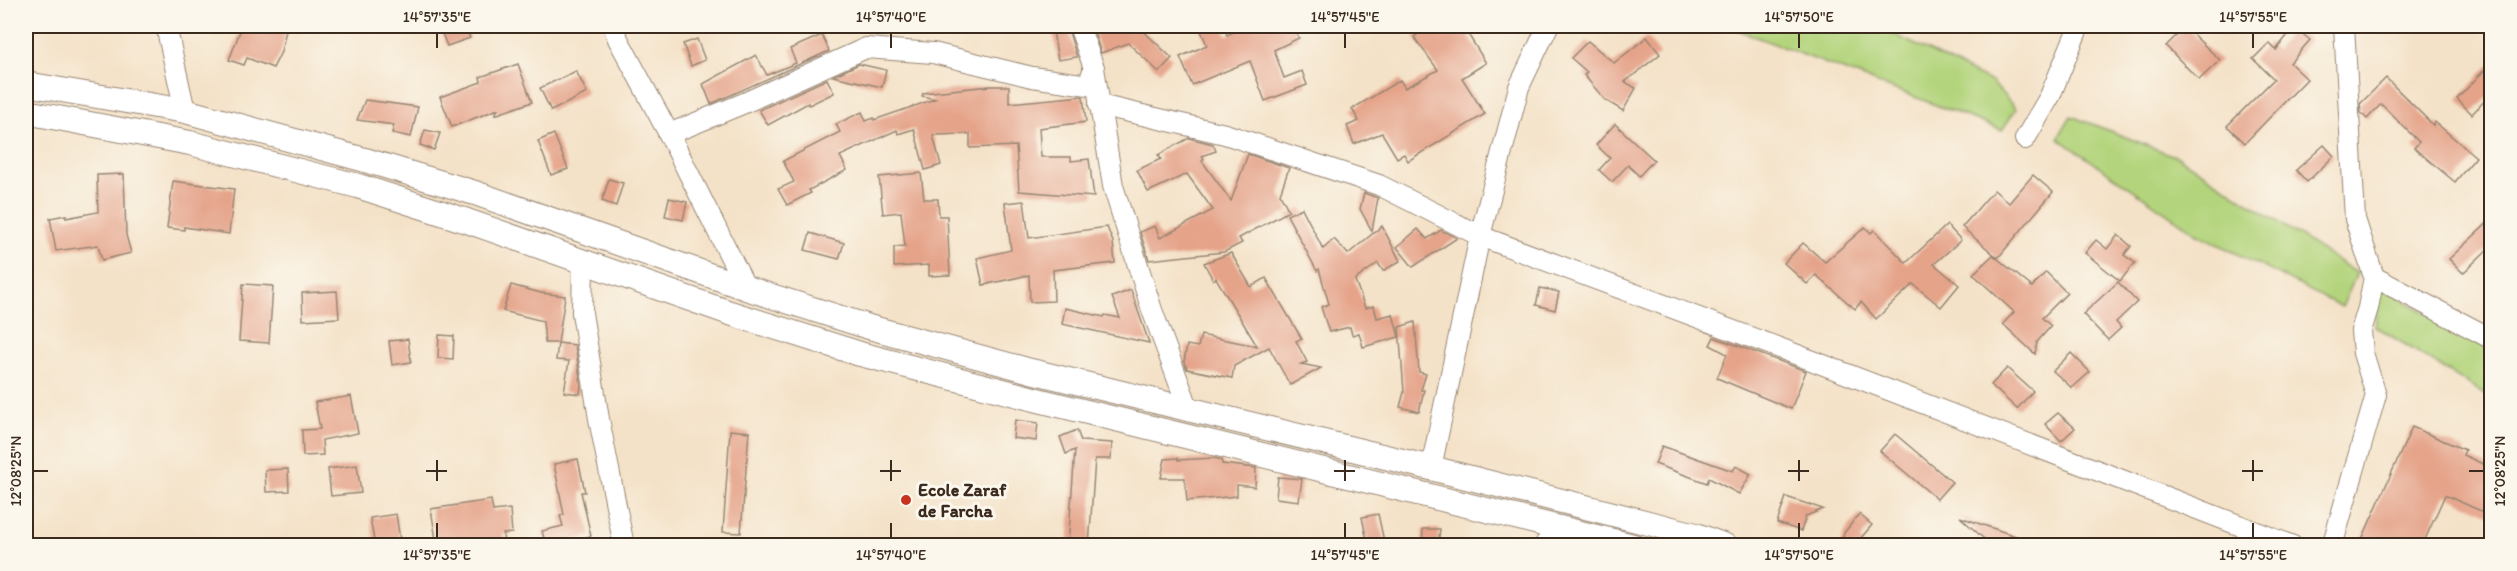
<svg xmlns="http://www.w3.org/2000/svg" width="2517" height="571" viewBox="0 0 2517 571" font-family="Itim,sans-serif">
<rect width="100%" height="100%" fill="#fbf7ec"/>
<filter id="ink" filterUnits="userSpaceOnUse"><feTurbulence type="fractalNoise" baseFrequency=".0167" numOctaves="2"/><feDisplacementMap in="SourceGraphic" scale="12" xChannelSelector="R" yChannelSelector="G"/><feConvolveMatrix kernelMatrix="1 2 1 2 8 2 1 2 1" color-interpolation-filters="sRGB"/></filter>
<filter id="wash" filterUnits="userSpaceOnUse"><feTurbulence type="fractalNoise" baseFrequency=".008" numOctaves="4" result="noise"/><feDisplacementMap in="SourceGraphic" scale="24" xChannelSelector="R" yChannelSelector="G"/><feGaussianBlur stdDeviation="1.35" result="paint"/><feColorMatrix in="noise" values="0 0 0 0 0 0 0 0 0 0 0 0 0 0 0 0 0 1.4 0 .05"/><feComposite in="paint" operator="in"/></filter>
<g filter="url(#wash)">
<rect width="100%" height="100%" fill="#f4e2c8"/>
<!-- green -->
<g fill="#b3d47c" stroke="#777f4d" stroke-width="1.5">
<path d="M1727,26h150l115,56 24,27 -14,21z"/>
<path d="M2071,116l109,42 177,115 -15,34 -146,-74 -138,-95z"/>
<path d="M2381,287l110,63v48l-116,-72z"/>
</g>
<g id="blocks">
<!-- building -->
<g fill="#e5a389">
<path d="M242,26h45l-6,26 -8,16 -26,-10 -3,7 -15,-5z"/>
<path d="M439,26h26l5,12 -23,8z"/>
<path d="M1052,26h15l10,31 -19,3z"/>
<path d="M1092,26h46l34,32 -13,14 -31,-29 -27,10z"/>
<path d="M1199,26h24l4,9 20,-9h46l6,12 -25,12 10,28 18,-7 5,14 -42,16 -15,-40 -58,24 -12,-28 27,-12z"/>
<path d="M1430,26h33l23,37 -24,15 23,36 -77,47 -4,-7 -7,4 -15,-25 -28,11 -7,-18 12,-5 -7,-12 48,-29 5,8 33,-18 -24,-33z"/>
<path d="M2185,27l35,33 -21,20 -33,-34z"/>
<path d="M2294,27l16,13 -20,23 17,16 -62,64 -18,-17 47,-47 -21,-20 16,-16 7,7z"/>
<path d="M822,35l7,16 -118,53 -8,-20 53,-29 11,20 29,-12 -6,-14z"/>
<path d="M1647,37l13,17 -35,28 11,6 -13,23 -18,-11 -21,-25 3,-3 -16,-14 17,-17 26,22z"/>
<path d="M697,39l8,21 -14,6 -8,-22z"/>
<path d="M2492,62v31l-20,21 -15,-15z"/>
<path d="M518,64l14,38 -37,13 3,-6 -46,18 -12,-30 41,-15 -1,-5z"/>
<path d="M859,64l27,6 -4,17 -49,-11z"/>
<path d="M576,71l11,22 -36,18 -11,-23z"/>
<path d="M2386,78l47,47 2,-3 41,35 -21,25 -41,-34 5,-6 -38,-38 -14,15 -6,-6 -1,-9z"/>
<path d="M827,79l7,14 -25,12 -1,-2 -40,22 -9,-15z"/>
<path d="M990,86h19v17l74,-7 3,26 -47,6 2,29h30v4l18,-2 5,38 -75,-6 -3,-45 -46,2v-14l-37,1 8,30 -16,5 -11,-41 -16,5 -1,-4 -57,26 7,14 -38,20 2,3 -24,12 -9,-16 16,-7 -11,-21 57,-29 -4,-8 26,-12 4,9 8,-3v2l61,-21 -13,-3 1,-3z"/>
<path d="M365,100l53,7 -7,30 -19,-4 2,-8 -37,-5z"/>
<path d="M1615,124l39,36 -15,16 -11,-11 -16,17 -13,-12 11,-12 -14,-13z"/>
<path d="M425,130l15,3 -6,17 -14,-5z"/>
<path d="M554,134l14,35 -17,6 -13,-34z"/>
<path d="M1189,138l24,6 3,7 -14,5 2,3 -2,2 29,40 17,-47 41,14 -9,26 9,17 -50,27 3,5 -18,9 -75,8 -9,-28 15,-6 5,12 53,-28 -26,-36 -39,18 -11,-22 24,-11 -3,-4z"/>
<path d="M2324,145l10,11 -27,26 -11,-12z"/>
<path d="M921,173l3,26h14l1,17h8l3,59 -21,1v-11l-35,2v-20l11,-1 -4,-34 -18,2 -4,-37z"/>
<path d="M124,174l2,61 5,18 -29,7 -4,-15 -42,6 -6,-33 16,-3v3l32,-6 -1,-37z"/>
<path d="M2033,175l20,17 -55,66 -36,-31 32,-37 15,13z"/>
<path d="M609,179l14,4 -7,23 -14,-5z"/>
<path d="M173,181l61,8 -5,45 -45,-7v3l-17,-2z"/>
<path d="M1364,193l14,5 -6,33 -12,-22z"/>
<path d="M669,198l18,4 -4,18 -18,-4z"/>
<path d="M1024,201l5,37 78,-11 6,15 2,21 -62,7 1,31 -24,1 -1,-27 -46,10 -6,-27 34,-8 -6,-47z"/>
<path d="M1302,208l21,41 11,-10 14,15 34,-28 18,35 -17,10 -5,-8 -23,17 10,28 9,-2 3,12 16,-4 6,23 -36,10 -4,-14 -7,2 -2,-8 -21,5 -8,-25 8,-3 -10,-35 -2,2 -30,-56z"/>
<path d="M2492,219v26l-29,28 -14,-14z"/>
<path d="M1947,225l14,15 -27,24 25,21 -18,22 -28,-23 -37,35 -15,-17 -6,7 -39,-34 -9,9 -23,-21 19,-20 22,19 40,-35 6,6 3,-3 32,33z"/>
<path d="M1418,229l9,10 14,-9 16,8 -44,29 -16,-20z"/>
<path d="M810,233l34,10 -5,16 -34,-9z"/>
<path d="M2118,235l13,11 -7,9 11,8 -15,18 -35,-28 11,-13 11,9z"/>
<path d="M1231,253l20,34 15,-9 36,61 -6,2 11,21 -6,2 20,4 -31,17 -21,-38 -35,19 -2,12 -45,-9 -3,-8 3,-16 11,2 3,-12 56,11 -41,-68 -3,2 -9,-17z"/>
<path d="M1993,255l39,32 14,-15 21,21 -25,25 9,8 -14,16 -2,12 -32,-30 11,-12 -41,-38z"/>
<path d="M2118,282l19,20 -21,20 5,6 -13,12 -25,-26z"/>
<path d="M243,284l30,2 -4,57 -30,-2z"/>
<path d="M511,285l30,8 24,3 -7,47 17,2 6,39 -1,10 -16,-2 5,-31 -13,-1 2,-17h-13l-2,-22 -40,-10z"/>
<path d="M1540,288l19,4 -4,18 -19,-5z"/>
<path d="M1131,290l18,53 -87,-19 3,-16 39,9 1,-2 15,3 -8,-21z"/>
<path d="M337,291l2,27 -36,2 -1,-27z"/>
<path d="M1415,322l4,50 7,2 -5,16h3l-5,22 -19,-5 4,-15 -5,-65z"/>
<path d="M439,335l15,1 -1,23 -15,-1z"/>
<path d="M1714,337l92,34 -15,38 -74,-31 10,-24 -17,-9z"/>
<path d="M408,339l3,23 -19,3 -3,-24z"/>
<path d="M2071,353l19,19 -18,16 -19,-17z"/>
<path d="M2007,368l26,23 -16,18 -26,-24z"/>
<path d="M351,396l7,37 -36,7 1,15 -20,1 -1,-26 18,-1 -5,-27z"/>
<path d="M2058,413l17,15 -14,13 -16,-17z"/>
<path d="M1015,420l23,3 -2,18 -23,-3z"/>
<path d="M2412,427l53,23 -2,5 29,13v48l-47,-21 -23,51h-63z"/>
<path d="M730,430l19,2 -8,101 -18,-1z"/>
<path d="M1077,430l4,11 31,2 -1,16h-16l-6,87h-21l7,-96 -9,4 -6,-17z"/>
<path d="M1895,434l57,48 -15,17 -57,-48z"/>
<path d="M1662,446l71,25 3,-5 15,8 -12,20 -30,-16 -2,5 -52,-19z"/>
<path d="M1178,458v2l36,-2 8,2v4l34,4 -1,19 -18,-2v11l-50,5 -2,-23h-24l4,-19z"/>
<path d="M578,459l7,33h-4l10,44 -45,10 -4,-15 21,-5 -3,-10 4,-1 -10,-51z"/>
<path d="M357,465l4,28 -30,3 -3,-27z"/>
<path d="M288,469l1,22 -23,1 -1,-22z"/>
<path d="M1278,477l24,2 -3,22 -23,-3z"/>
<path d="M1786,497l37,12 -17,7 -5,15 -24,-8z"/>
<path d="M491,500l2,11 17,-2 2,24 -9,1 1,12h-67l-6,-37z"/>
<path d="M396,514l5,32h-26l-5,-28z"/>
<path d="M1378,514l7,32h-17l-6,-29z"/>
<path d="M1859,514l13,11 -12,14 3,7h-24l5,-13z"/>
<path d="M1960,517l76,26v3h-44z"/>
<path d="M1423,529h17l-2,17h-16z"/>
</g>
</g>
</g>
<g filter="url(#ink)">
<use href="#blocks" fill-opacity="0" stroke="#988673" stroke-width="1.5"/>
<g fill="none" stroke-linecap="round" stroke-linejoin="round">
<defs>
<g id="minor">
<path d="M166,26l19,85"/>
<path d="M613,26l5,13 51,95 77,154"/>
<path d="M1079,26l15,42 19,118 39,124 37,100"/>
<path d="M1548,26l-29,61 -39,149 310,116 503,194"/>
<path d="M1099,105l126,29 154,51 101,51 -49,232"/>
<path d="M669,134l73,-30 124,-56 67,5 99,24 56,8 6,-17"/>
<path d="M2025,139l25,-43 29,-70"/>
<path d="M583,262l-1,51 17,106 25,127"/>
<path d="M2374,277l118,62"/>
<path d="M1544,546l14,-20"/>
<path d="M2332,546l44,-151 -13,-42 -2,-22 7,-23 6,-31 -19,-58 -11,-193"/>
</g>
<g id="tertiary">
<path d="M26,84l159,27 180,49 110,33 271,95 123,39 162,44 400,97 265,67 29,11"/>
<path d="M26,112l164,31 168,43 109,35 263,92 130,41 178,46 595,146"/>
</g>
</defs>
<!-- minor casing -->
<use href="#minor" stroke="#988673" stroke-width="22"/>
<!-- tertiary casing -->
<use href="#tertiary" stroke="#988673" stroke-width="26"/>
<!-- minor -->
<use href="#minor" stroke="#fff" stroke-width="20"/>
<!-- tertiary -->
<use href="#tertiary" stroke="#fff" stroke-width="24"/>
</g>
</g>
<!-- ticks -->
<path fill="none" stroke="#3b2a1e" stroke-width="2" d="M437,33v15M891,33v15M1345,33v15M1799,33v15M2253,33v15M437,460v21M891,460v21M1345,460v21M1799,460v21M2253,460v21M33,471h15M426,471h21M880,471h21M1334,471h21M1788,471h21M2242,471h21M2469,471h15M437,523v15M891,523v15M1345,523v15M1799,523v15M2253,523v15"/>
<!-- markers -->
<circle fill="#c8321e" stroke="#fbf7ec" stroke-width="2" cx="906" cy="500" r="6"/>
<g text-anchor="middle" stroke-width="6" stroke-linejoin="round" paint-order="stroke">
<!-- poi labels -->
<g font-size="18" font-weight="bold" fill="#3b2a1e" stroke="#fbf7ec" text-anchor="start">
<text x="918" y="496">Ecole Zaraf<tspan x="918" dy="21">de Farcha</tspan></text>
</g>
</g>
<!-- margin -->
<rect width="2517" height="571" fill="none" stroke="#fbf7ec" stroke-width="66"/>
<rect x="33" y="33" width="2451" height="505" fill="none" stroke="#3b2a1e" stroke-width="2"/>
<g font-size="15" text-anchor="middle" fill="#3b2a1e">
<text x="437" y="22">14°57'35"E</text>
<text x="891" y="22">14°57'40"E</text>
<text x="1345" y="22">14°57'45"E</text>
<text x="1799" y="22">14°57'50"E</text>
<text x="2253" y="22">14°57'55"E</text>
<text transform="translate(16 471) rotate(-90)" y="5">12°08'25"N</text>
<text transform="translate(2500 471) rotate(-90)" y="5">12°08'25"N</text>
<text x="437" y="560">14°57'35"E</text>
<text x="891" y="560">14°57'40"E</text>
<text x="1345" y="560">14°57'45"E</text>
<text x="1799" y="560">14°57'50"E</text>
<text x="2253" y="560">14°57'55"E</text>
</g>
</svg>
